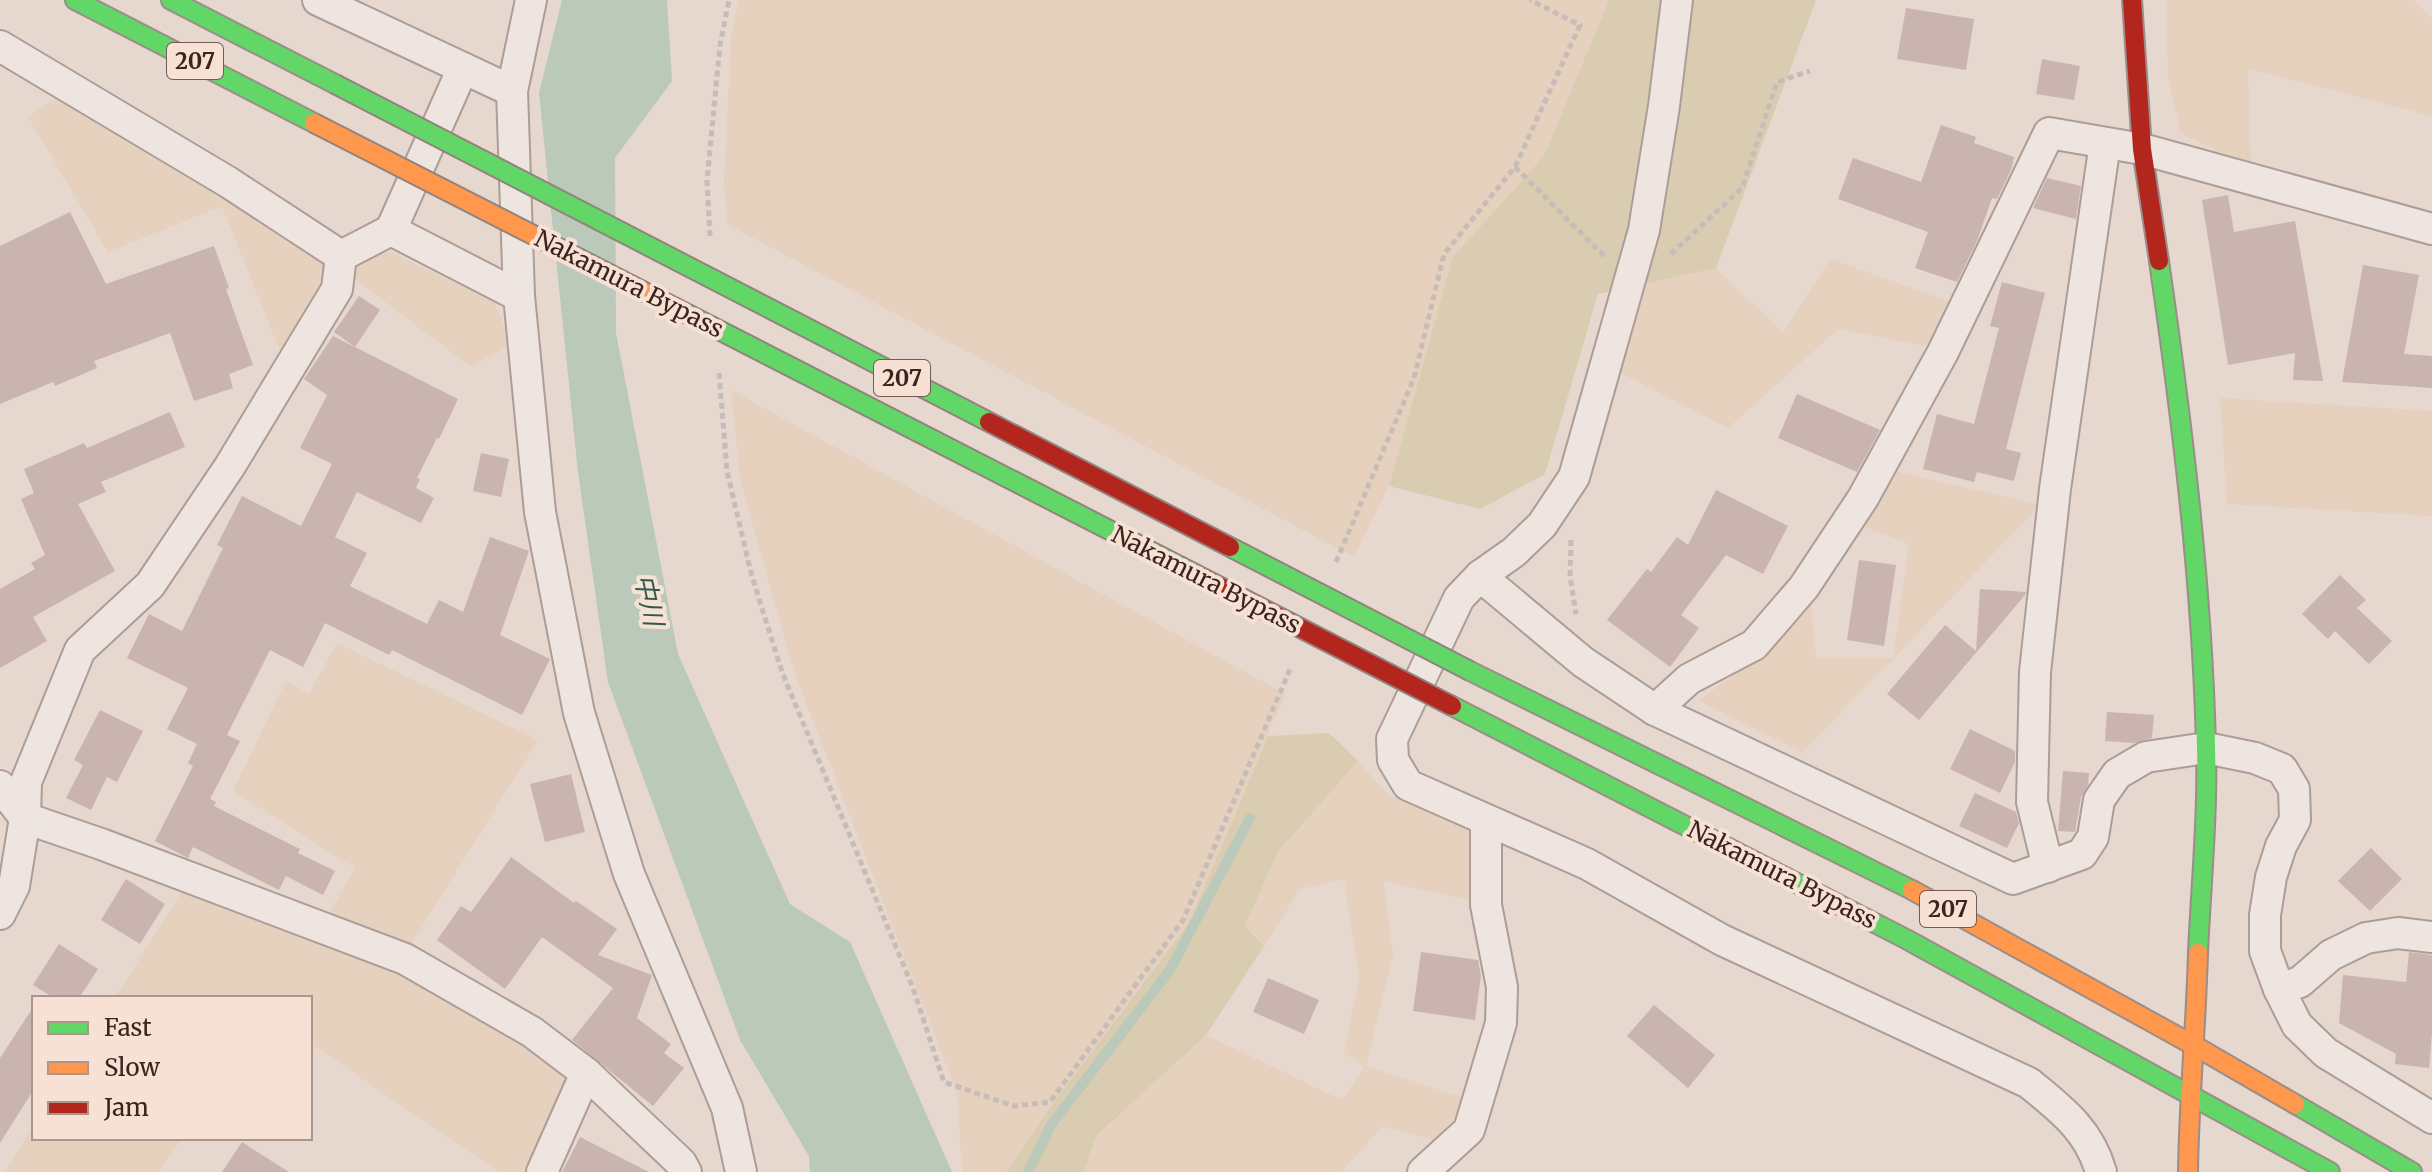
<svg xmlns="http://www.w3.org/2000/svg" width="2432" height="1172" viewBox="0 0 2432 1172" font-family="Merriweather,'Noto Sans JP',serif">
<rect width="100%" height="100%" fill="#e6d7cf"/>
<!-- farmland -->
<g fill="#e6d1bf">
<path d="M739,0h870l-65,156 -91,101 -64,229 -35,71 -627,-333 -3,-42 7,-145z"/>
<path d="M2166,0h247l19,19v97l-184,-47 3,98 -70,-34 -13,-54z"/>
<path d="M59,96l274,168 58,-12 103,50 18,43 -42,21 -119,-90 -68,82 -61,-152 -114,46 -80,-135z"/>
<path d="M1830,259l121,43 -26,44 -87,-17 -110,99 -111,-57 27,-87 72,-16 67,65z"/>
<path d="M731,390l554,304 -95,227 -136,181 -47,70h-45l-5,-79 -164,-424 -53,-190z"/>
<path d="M2220,398l212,13v105l-205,-12z"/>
<path d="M1895,471l145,34 -147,154 -91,93 -103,-51 67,-51 44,-57 6,65h77l16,-114 -54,-21z"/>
<path d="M337,643l201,97 -141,227 131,76 42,41 -46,88h-25l-189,-129v-45h-195l69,-110 131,51 40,-71 -122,-77 53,-110 23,13z"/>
<path d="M1358,761l30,34 85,36v70l-89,-20 9,75 -27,110 101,33 -30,42 -54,-15 -42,46h-257l12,-36 110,-101 136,65 23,-33 -21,-14 15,-74 -15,-100 -44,10 -36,57 -19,-20 32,-73z"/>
<path d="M34,1126v12h148l-23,34h-154z"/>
</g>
<!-- green -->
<g fill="#d9ccb1">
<path d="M1609,0h207l-100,268 -118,26 -53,180 -65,35 -91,-23 64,-229 91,-101z"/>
<path d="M1329,733l29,28 -81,92 -32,73 19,20 -58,89 -110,101 -12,36h-77l47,-70 136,-181 78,-185z"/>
</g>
<!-- water -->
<path fill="#bac9ba" d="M562,0h105l5,81 -57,77 1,175 62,321 112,250 60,38 102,230h-142l-1,-16 -69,-116 -132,-358 -30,-210 -39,-379z"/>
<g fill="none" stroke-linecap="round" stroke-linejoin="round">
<!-- stream -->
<path stroke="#bac9ba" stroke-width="10" d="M1028,1172l23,-47 119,-155 80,-152"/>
</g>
<!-- building -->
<g fill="#cab4af">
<path d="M1906,8l68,11 -8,51 -69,-11z"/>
<path d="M2042,59l38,7 -6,34 -38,-6z"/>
<path d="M1941,125l35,12 -2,6 40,14 -3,13 -14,29 -5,-1 -15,43 -20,41 -42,-14 13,-36 -90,-33 15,-41 68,24z"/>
<path d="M2047,178l34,8 -5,33 -43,-11z"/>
<path d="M2228,195l6,37 61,-11 28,160 -30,-1 2,-27 -67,12 -26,-165z"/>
<path d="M70,212l36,72 108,-38 15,42 -3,1 27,76 -24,9 4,14 -39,13 -24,-68 -76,28 3,7 -42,18 -2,-4 -53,22v-158z"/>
<path d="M2363,265l56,10 -15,79 28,2v32l-90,-6z"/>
<path d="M2002,282l43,11 -39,156 15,4 -7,28 -37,-9 -3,10 -51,-13 14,-55 37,10 25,-96 -9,-2z"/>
<path d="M359,296l21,14 -25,37 -21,-15z"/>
<path d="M333,336l125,63 -19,40 -2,-1 -20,40 3,1 -4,9 18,10 -13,25 -64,-31 -22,45 32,16 -17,33 77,38 12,-24 24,12 27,-75 39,14 -29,84 50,24 -28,56 -130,-65 -3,5 -64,-32 -22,44 -33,-17 -43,85 13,6 -30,58 6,3 -2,4 86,43 -2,4 37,18 -12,24 -37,-19 -7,14 -86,-43 -5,11 -33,-17 38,-75 -5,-3 9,-19 -30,-15 21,-41 -61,-30 22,-44 33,17 41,-83 -6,-3 25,-49 59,30 31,-62 -32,-16 27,-53 -23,-16z"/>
<path d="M1797,394l83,36 -23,42 -79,-34z"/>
<path d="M170,412l15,35 -84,35 5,10 -28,12 37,67 -82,46 14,24 -47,27v-79l35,-20 -4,-6 14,-8 -24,-56 13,-6 -10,-24 60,-26 3,5z"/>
<path d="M481,453l28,6 -8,38 -28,-6z"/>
<path d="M1716,490l72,36 -25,48 -37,-19 -45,60 18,13 -29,39 -63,-47 40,-51 4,3 26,-35 11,8z"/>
<path d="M1859,560l37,5 -12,81 -37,-6z"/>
<path d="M2340,575l26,25 -9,8 35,33 -23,23 -34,-33 -7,8 -26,-25z"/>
<path d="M1980,589l46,3 -1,3 -106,125 -32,-26 58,-69 31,26z"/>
<path d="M100,710l43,21 -26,51 -10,-5 -16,33 -25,-12 17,-33 -9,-5z"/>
<path d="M2107,712l47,3 -2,23 -18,5 -29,-2z"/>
<path d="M1970,729l45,22v11l-15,31 -50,-24z"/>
<path d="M2063,771l26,2 -1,12 -7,12 -6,35 -17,-1z"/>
<path d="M571,774l14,58 -40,10 -15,-58z"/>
<path d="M1975,793l41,19 3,11 -12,25 -48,-22z"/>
<path d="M2371,848l31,31 -32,32 -32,-30z"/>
<path d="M511,857l63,46 2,-2 41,28 -19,26 54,20 -15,43 34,26 -7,9 20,15 -31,38 -81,-66 41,-52 -71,-51 -37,52 -68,-49 24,-34 10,6z"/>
<path d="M126,879l39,25 -25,40 -39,-24z"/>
<path d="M59,944l39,25 -19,29h-25l-21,-13z"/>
<path d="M1421,952l57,8 3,16 -6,44 -62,-9z"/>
<path d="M2409,952l23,3v77l-3,36 -34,-4 1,-10 -57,-31 4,-48 63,7z"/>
<path d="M1268,978l51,22 -15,34 -51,-22z"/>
<path d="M1654,1005l61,50 -27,33 -61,-52z"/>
<path d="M34,1006v83l-34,54v-85z"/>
<path d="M580,1137l69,35h-87z"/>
<path d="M242,1142l47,30h-67z"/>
</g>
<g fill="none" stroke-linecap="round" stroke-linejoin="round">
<defs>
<g id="street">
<path d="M318,0l194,91"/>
<path d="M531,0l-19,91 7,205 21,216 39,201 50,161 98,234 14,64"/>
<path d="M1677,0l-13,106 -20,124 -70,247 -32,48 -28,27 -34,24 -21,22 -67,141 1,21 15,25 179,79 135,76 307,143c33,27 60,47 72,89"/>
<path d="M0,46l228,136 113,74 50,-26 128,66"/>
<path d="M391,230l72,-162"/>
<path d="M1480,576l103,86 72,48 358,169 69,-25 11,-17 6,-37 18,-26 29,-17 60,-9 49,10 27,11 12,20 1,31 -14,26 -10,31 -6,38v36l14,38 18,36 29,28 106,65"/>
<path d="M1655,710l34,-31 65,-34 50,-58 59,-89 80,-146 106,-219 93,16 290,80"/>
<path d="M0,786l25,32 76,26 304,115 127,73 54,41 95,90 5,9"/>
<path d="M2048,867l-16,-65 3,-130 20,-183 50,-346"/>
<path d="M0,914l14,-28 11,-68 1,-36 54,-132 70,-65 80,-119 107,-177 4,-33"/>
<path d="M2279,989l21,-7 31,-27 35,-17 32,-5 34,4"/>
<path d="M542,1172l44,-99"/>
<path d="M1423,1172l46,-42 32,-107 1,-36 -16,-82v-84"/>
</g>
<g id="fast">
<path d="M75,0l239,123"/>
<path d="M171,0l164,84"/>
<path d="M2159,261c23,160 43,323 47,485 2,67 -5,140 -8,207"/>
<path d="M1470,671l442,219"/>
<path d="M1452,706l454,233 424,233"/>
<path d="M2295,1104l117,68"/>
</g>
<g id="slow">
<path d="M1912,890l283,156 100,58"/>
<path d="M2188,1172c1,-73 8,-146 10,-219"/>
</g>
<path id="jam" d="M2132,0l10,149 17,112"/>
</defs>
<!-- street casing -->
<use href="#street" stroke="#ac9d97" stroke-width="34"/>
<!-- fast casing -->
<use href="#fast" stroke="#9b8d88" stroke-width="22"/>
<!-- slow casing -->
<use href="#slow" stroke="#9b8d88" stroke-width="22"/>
<!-- jam casing -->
<use href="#jam" stroke="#9b8d88" stroke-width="22"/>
<!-- path -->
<g stroke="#c7bcb7" stroke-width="5" stroke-dasharray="6 4" stroke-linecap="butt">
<path d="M1515,167l90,90"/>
<path d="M710,236l-3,-55 13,-136 9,-45"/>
<path d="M1671,254l71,-66 35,-106 33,-11"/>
<path d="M719,373l8,98 24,102 31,99 131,316 31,94 70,24 36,-4 133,-182 108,-253"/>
<path d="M1571,540l-1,36 6,38"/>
<path d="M1336,562l78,-184 30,-124 71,-87 65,-142 -50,-25"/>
</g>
<!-- street -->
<use href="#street" stroke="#eee5e1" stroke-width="30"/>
<!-- fast -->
<use href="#fast" stroke="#63d668" stroke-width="18"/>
<!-- slow -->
<use href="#slow" stroke="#ff974d" stroke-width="18"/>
<!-- jam -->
<use href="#jam" stroke="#b3261e" stroke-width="18"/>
<defs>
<g id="fast-bridge">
<path d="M335,84l654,338"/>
<path d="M672,306l529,271"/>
<path d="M1230,547l240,124"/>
</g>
<path id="slow-bridge" d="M314,123l358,183"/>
<g id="jam-bridge">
<path d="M989,422l241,125"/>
<path d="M1201,577l251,129"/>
</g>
</defs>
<!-- fast-bridge casing -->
<use href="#fast-bridge" stroke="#91837e" stroke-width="22" stroke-linecap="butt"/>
<!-- slow-bridge casing -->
<use href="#slow-bridge" stroke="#91837e" stroke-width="22" stroke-linecap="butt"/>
<!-- jam-bridge casing -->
<use href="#jam-bridge" stroke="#91837e" stroke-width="22" stroke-linecap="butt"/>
<!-- fast-bridge -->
<use href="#fast-bridge" stroke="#63d668" stroke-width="18"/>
<!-- slow-bridge -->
<use href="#slow-bridge" stroke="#ff974d" stroke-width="18"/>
<!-- jam-bridge -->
<use href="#jam-bridge" stroke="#b3261e" stroke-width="18"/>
</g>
<g text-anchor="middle" stroke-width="8" stroke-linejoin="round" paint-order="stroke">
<!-- shield labels -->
<g fill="#f7e1d5" stroke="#735c55" stroke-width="2">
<rect x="167" y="43" width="56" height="36" rx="6"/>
<rect x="874" y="360" width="56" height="36" rx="6"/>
<rect x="1920" y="891" width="56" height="36" rx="6"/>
</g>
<g font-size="22" font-weight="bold" fill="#3b231e">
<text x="195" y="69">207</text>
<text x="902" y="386">207</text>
<text x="1948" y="917">207</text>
</g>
<!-- street labels -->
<g font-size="24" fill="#3b231e" stroke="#f7e1d5">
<text transform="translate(629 284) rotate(27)" y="8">Nakamura Bypass</text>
<text transform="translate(1206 580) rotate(27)" y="8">Nakamura Bypass</text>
<text transform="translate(1782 875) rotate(27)" y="8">Nakamura Bypass</text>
</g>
<!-- water labels -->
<g font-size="26" font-style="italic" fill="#2d5b49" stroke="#f7e1d5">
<text transform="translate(649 600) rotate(78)" y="9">中川</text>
</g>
</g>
<!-- legend -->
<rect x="32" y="996" width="280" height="144" fill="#f7e1d5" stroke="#ac958c" stroke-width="2"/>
<rect x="48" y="1022" width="40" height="12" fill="#63d668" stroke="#ac958c" stroke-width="2"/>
<text x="104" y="1036" font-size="24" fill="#3b231e">Fast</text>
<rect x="48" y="1062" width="40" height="12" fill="#ff974d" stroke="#ac958c" stroke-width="2"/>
<text x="104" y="1076" font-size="24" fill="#3b231e">Slow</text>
<rect x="48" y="1102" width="40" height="12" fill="#b3261e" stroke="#ac958c" stroke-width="2"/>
<text x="104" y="1116" font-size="24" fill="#3b231e">Jam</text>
</svg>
